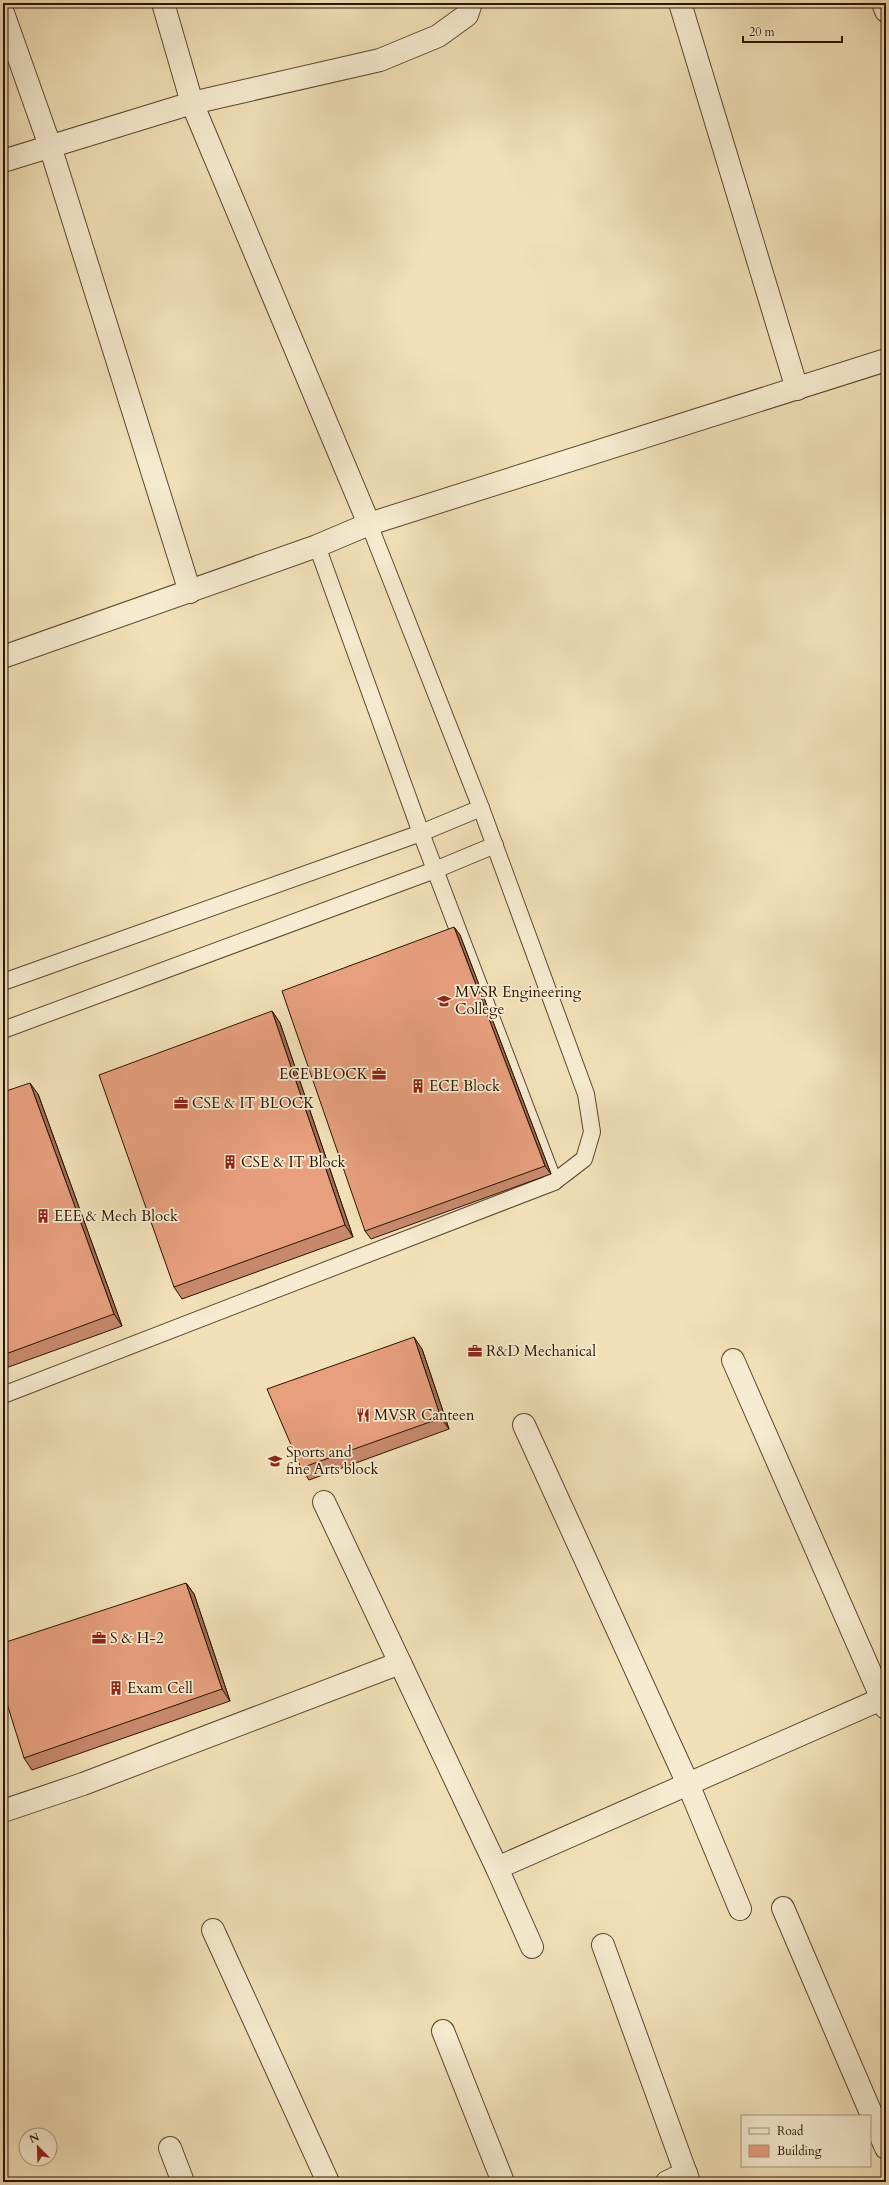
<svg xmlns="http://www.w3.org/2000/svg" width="889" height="2185" viewBox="0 0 889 2185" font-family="Cardo,serif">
<rect width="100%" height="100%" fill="#f2e1b8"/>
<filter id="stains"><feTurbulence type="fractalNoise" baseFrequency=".005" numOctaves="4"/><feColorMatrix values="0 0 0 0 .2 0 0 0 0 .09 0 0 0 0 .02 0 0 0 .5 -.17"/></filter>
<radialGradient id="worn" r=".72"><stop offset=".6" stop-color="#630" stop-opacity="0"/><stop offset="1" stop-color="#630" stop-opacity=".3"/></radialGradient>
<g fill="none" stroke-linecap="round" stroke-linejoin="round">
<defs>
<g id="service">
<path d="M317,546l104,287 133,349"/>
<path d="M3,982l418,-149 60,-25"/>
<path d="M3,1030l432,-160 60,-25"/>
<path d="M3,1395l551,-213 30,-23 8,-27 -6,-38 -105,-286 -112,-284"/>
</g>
<g id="minor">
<path d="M163,3l29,100 177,421"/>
<path d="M680,3l117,386"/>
<path d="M883,3l3,8"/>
<path d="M3,13l47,133 140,446"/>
<path d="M3,161l189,-58 188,-43 58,-24 29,-21 4,-12"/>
<path d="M3,657l314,-111 52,-22 517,-164"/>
<path d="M733,1360l153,348"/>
<path d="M524,1425l164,359 52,125"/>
<path d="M324,1502l173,366"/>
<path d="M3,1811l80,-27 317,-121"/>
<path d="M783,1908l103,240"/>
<path d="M213,1930l115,252"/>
<path d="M603,1945l86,237"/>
<path d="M532,1947l-35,-79 389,-171"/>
<path d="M443,2031l60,151"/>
<path d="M170,2148l13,34"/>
<path d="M667,2182l19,-9"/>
</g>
</defs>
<!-- service casing -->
<use href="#service" stroke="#5c472f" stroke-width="18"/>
<!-- minor casing -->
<use href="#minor" stroke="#5c472f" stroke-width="24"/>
<!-- service -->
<use href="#service" stroke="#f7ecd1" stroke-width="16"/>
<!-- minor -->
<use href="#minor" stroke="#f7ecd1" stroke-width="22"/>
</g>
<!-- wall -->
<g fill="#c7896c" stroke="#2a1401">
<path d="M454,927l6,8 91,239 -180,65 -6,-8z"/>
<path d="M272,1011l8,12 73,214 -171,62 -8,-12z"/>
<path d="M3,1092l35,2 84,232 -119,43z"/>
<path d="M422,1349l27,80 -140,51 -8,-12z"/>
<path d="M186,1583l8,11 36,107 -198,69 -8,-12z"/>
</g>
<!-- shaded-wall -->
<g fill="#a26f58" stroke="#2a1401">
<path d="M454,927l6,8 91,239 -6,-8z"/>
<path d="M272,1011l8,12 73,214 -8,-12z"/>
<path d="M30,1083l8,11 84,232 -8,-12z"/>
<path d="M414,1337l8,12 27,80 -8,-11z"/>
<path d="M186,1583l8,11 36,107 -8,-12z"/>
</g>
<!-- building -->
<g fill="#e79f7e" stroke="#2a1401">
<path d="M454,927l91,239 -180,65 -83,-240z"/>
<path d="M272,1011l73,214 -171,62 -75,-212z"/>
<path d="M30,1083l84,231 -111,41v-263z"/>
<path d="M414,1337l27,81 -140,50 -34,-79z"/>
<path d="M186,1583l36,106 -198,69 -21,-67v-48z"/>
</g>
<!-- icons -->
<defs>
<symbol id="university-bare" viewBox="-9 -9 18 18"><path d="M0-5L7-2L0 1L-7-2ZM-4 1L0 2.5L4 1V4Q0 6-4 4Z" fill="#8f2418" stroke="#f7ecd1" stroke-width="2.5" paint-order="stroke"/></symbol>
<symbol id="office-bare" viewBox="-9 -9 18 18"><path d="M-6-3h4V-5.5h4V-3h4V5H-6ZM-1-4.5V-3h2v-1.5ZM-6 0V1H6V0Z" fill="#8f2418" stroke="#f7ecd1" stroke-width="2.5" paint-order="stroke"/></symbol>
<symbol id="building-bare" viewBox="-9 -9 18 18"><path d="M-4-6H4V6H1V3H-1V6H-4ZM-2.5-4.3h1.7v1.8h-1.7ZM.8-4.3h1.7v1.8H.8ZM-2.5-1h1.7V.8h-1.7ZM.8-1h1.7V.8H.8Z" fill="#8f2418" stroke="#f7ecd1" stroke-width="2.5" paint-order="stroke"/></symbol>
<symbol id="restaurant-bare" viewBox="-9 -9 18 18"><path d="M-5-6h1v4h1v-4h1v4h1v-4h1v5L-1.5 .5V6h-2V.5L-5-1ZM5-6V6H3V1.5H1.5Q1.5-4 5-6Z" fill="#8f2418" stroke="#f7ecd1" stroke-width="2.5" paint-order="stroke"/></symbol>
</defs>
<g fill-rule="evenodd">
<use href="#university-bare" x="434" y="991" width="20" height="20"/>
<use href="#office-bare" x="369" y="1064" width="20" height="20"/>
<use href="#building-bare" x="408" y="1076" width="20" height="20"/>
<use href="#office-bare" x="171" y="1093" width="20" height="20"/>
<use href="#building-bare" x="220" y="1152" width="20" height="20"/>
<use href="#building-bare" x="33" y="1206" width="20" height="20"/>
<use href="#office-bare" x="465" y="1341" width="20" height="20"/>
<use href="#restaurant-bare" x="353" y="1405" width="20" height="20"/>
<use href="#university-bare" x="265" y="1451" width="20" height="20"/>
<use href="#office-bare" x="89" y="1628" width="20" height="20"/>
<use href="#building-bare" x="106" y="1678" width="20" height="20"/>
</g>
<g text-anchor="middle" stroke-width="3.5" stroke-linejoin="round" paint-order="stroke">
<!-- poi labels -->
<g font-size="15" fill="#2a1401" stroke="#f7ecd1" text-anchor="start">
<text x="455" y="997">MVSR Engineering<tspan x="455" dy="17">College</tspan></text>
<text x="368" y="1079" text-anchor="end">ECE BLOCK</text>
<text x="429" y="1091">ECE Block</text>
<text x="192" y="1108">CSE &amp; IT BLOCK</text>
<text x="241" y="1167">CSE &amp; IT Block</text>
<text x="54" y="1221">EEE &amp; Mech Block</text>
<text x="486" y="1356">R&amp;D Mechanical</text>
<text x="374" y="1420">MVSR Canteen</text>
<text x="286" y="1457">Sports and<tspan x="286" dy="17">fine Arts block</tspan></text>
<text x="110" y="1643">S &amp; H-2</text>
<text x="127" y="1693">Exam Cell</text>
</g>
</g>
<!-- margin -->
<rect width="889" height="2185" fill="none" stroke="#f2e1b8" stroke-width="16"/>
<rect x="4" y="4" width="881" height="2177" fill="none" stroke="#2a1401" stroke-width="2"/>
<rect x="8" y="8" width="873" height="2169" fill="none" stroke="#2a1401"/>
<!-- legend -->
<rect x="741" y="2115" width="130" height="52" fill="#f7ecd1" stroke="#a5967e"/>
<rect x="749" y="2128" width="20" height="6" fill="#f7ecd1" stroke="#a5967e"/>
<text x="777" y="2135" font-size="12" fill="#2a1401">Road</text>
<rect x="749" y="2145" width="20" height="12" fill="#e79f7e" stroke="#a5967e"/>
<text x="777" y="2155" font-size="12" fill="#2a1401">Building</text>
<!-- north arrow -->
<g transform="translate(38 2147) rotate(337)"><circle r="19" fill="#f7ecd1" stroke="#a5967e"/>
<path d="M0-3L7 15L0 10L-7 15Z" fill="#8f2418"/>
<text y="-6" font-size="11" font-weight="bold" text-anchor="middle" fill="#2a1401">N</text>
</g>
<!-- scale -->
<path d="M743 36v6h99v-6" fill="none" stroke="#2a1401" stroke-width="2"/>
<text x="749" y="36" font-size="12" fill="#2a1401" stroke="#f7ecd1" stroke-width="3" paint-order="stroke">20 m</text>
<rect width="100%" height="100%" filter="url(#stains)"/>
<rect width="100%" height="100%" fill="url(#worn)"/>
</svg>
